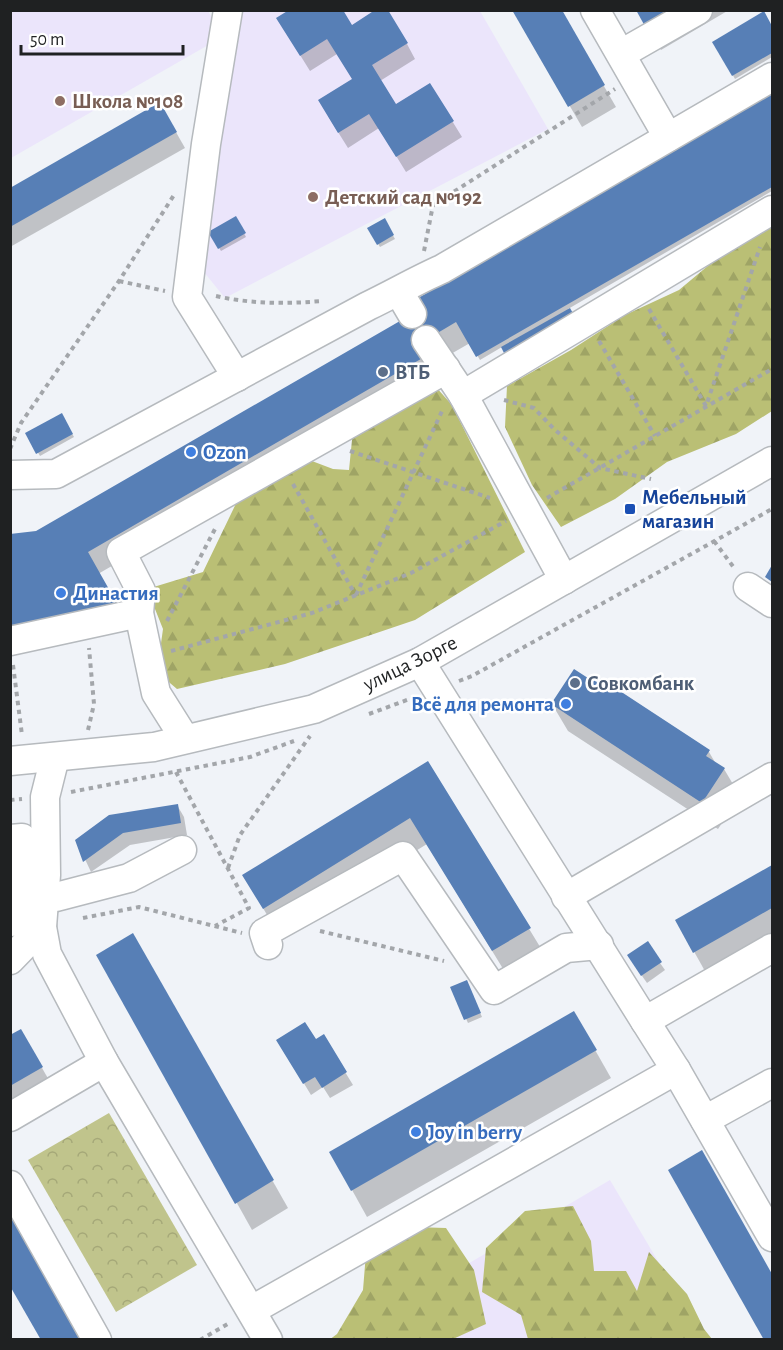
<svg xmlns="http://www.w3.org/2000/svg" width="783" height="1350" viewBox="0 0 783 1350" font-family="'Alegreya Sans',sans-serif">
<defs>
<pattern id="forest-firs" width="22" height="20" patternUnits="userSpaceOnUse" patternTransform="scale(1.5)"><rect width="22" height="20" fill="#babf75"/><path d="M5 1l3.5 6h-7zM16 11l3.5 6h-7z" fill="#9fa465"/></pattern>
<pattern id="park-crowns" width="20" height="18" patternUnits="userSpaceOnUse" patternTransform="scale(1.5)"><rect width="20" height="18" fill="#c0c48c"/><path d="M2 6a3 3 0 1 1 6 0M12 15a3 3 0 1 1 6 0" fill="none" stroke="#a5a878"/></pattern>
</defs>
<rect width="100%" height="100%" fill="#f0f3f8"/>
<!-- education -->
<g fill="#ebe5fb">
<path d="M11,11h197l9,15 -7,18 -199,114z"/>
<path d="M239,11h241l68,118 -323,169 -26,-32z"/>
<path d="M610,1180l94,159 -365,1z"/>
</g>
<!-- forest -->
<g fill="url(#forest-firs)">
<path d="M772,224v187l-36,23 -69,28 -52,37 -54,28 -29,-42 -27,-58 2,-41 64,-36 54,-35 54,-25 67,-56z"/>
<path d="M435,386l17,19 73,147 -110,68 -130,44 -108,25 -20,-17 6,-43 -16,-40 56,-17 41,-85 60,-29 29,11 16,1 4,-40z"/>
<path d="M573,1206l18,35 3,30h32l11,20 12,-39 38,42 17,35 8,10h-184l-7,-24 -39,-23 4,-44 39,-37z"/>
<path d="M414,1227l32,1 28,42 12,54 -33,15 -124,1 8,-6 26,-44 3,-37z"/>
</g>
<!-- park -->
<path fill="url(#park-crowns)" d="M109,1113l88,152 -81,47 -88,-152z"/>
<!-- shadow -->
<g fill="#0003">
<path d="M514,10h46l56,97 -34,20z"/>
<path d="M638,10h91l-68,40z"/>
<path d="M763,13l9,16v28l-37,22 -21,-37z"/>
<path d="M351,27l56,17 8,15 -35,22 15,25 35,-21 32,52 -56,35 -27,-44 -31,20 -20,-32 25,-36 -16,-26 -27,17 -23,-37z"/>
<path d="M772,95v96l-204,118 8,12 -74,26 -22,13 -10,-17 -40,23 7,12 -339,196 -61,-42 384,-221 -6,-10z"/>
<path d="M160,104l25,44 -175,99v-58z"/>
<path d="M236,218l10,19 -25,14 -11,-18z"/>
<path d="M384,220l11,19 -15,8 -11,-18z"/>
<path d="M61,415l13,22 -34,19 -13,-22z"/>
<path d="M595,676l114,76 7,12 8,5 16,27 -22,33 -150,-98 -16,-27 39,-22z"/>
<path d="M428,763l117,192 -37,22 -81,-133 -148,91 -19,-32z"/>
<path d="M177,805l7,12 3,18 -57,10 -39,27 -15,-32z"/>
<path d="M772,867v69l-66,37 -29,-52z"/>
<path d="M133,935l155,273 -36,22 -154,-275z"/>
<path d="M633,963h27l5,7 -18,13z"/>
<path d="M468,985l14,32 -14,6 -16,-35z"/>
<path d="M574,1013l37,65 -244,139 -36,-65z"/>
<path d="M21,1031l33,58 -44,25v-77z"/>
<path d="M323,1036l30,49 -23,13 -7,-11 -12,8 -26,-43 30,-11z"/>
<path d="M702,1152l70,125v63h-6z"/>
</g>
<!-- building -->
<g fill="#577fb6">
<path d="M289,10h54l9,15 23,-15h13l20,33 -36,22 24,39 34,-21 24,38 -58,36 -27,-43 -31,19 -20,-33 34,-21 -25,-40 -27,17 -24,-38z"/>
<path d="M512,10h50l43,75 -37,22z"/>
<path d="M636,10h44l-33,20z"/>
<path d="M764,11l8,15v27l-40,23 -20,-34z"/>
<path d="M772,93v94l-296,170 -20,-35 -37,22 7,12 -338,196 31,55 -109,25v-98l26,-3 383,-221 -6,-9z"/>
<path d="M160,102l17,30 -167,95v-39z"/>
<path d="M236,216l10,17 -28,16 -10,-17z"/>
<path d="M385,218l9,17 -17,10 -10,-17z"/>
<path d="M570,308l5,9 -69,40 -5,-10z"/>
<path d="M62,413l11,21 -37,20 -11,-21z"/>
<path d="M772,565v17l-7,-5z"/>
<path d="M574,669l17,11 3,-6 116,76 -4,6 19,12 -23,35 -151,-99z"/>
<path d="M428,761l103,167 -39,23 -82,-133 -147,91 -21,-34z"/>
<path d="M178,804l3,19 -58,10 -40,29 -8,-22 34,-25z"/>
<path d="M772,865v43l-79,45 -18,-33z"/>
<path d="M133,933l141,247 -39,24 -139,-249z"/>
<path d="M648,941l14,21 -21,14 -14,-21z"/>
<path d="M467,980l14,33 -17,7 -14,-33z"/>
<path d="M574,1011l23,39 -246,141 -22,-39z"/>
<path d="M305,1022l11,17 8,-5 23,38 -25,16 -7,-11 -12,7 -27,-44z"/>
<path d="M21,1029l22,38 -33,19v-51z"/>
<path d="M702,1150l70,124v66h-8l-96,-170z"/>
<path d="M10,1211l75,129h-44l-31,-54z"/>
</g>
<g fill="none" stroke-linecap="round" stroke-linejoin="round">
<defs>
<g id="minor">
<path d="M228,10l-22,134 -19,153 50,80"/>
<path d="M595,10l73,127"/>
<path d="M621,54l77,-44"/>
<path d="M399,292l13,22"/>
<path d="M426,340l37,55 101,185"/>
<path d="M463,395l309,-185"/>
<path d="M10,475l46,-1 312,-168c25,-12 49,-26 74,-37l330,-192"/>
<path d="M748,587l24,16"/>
<path d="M10,641l129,-28"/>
<path d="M420,662l225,359 127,-73"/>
<path d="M185,739l-29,-46 -17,-80 2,-22 -20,-39 325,-183"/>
<path d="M55,757l-10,40 1,78 -4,52 5,27 57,108 164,278"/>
<path d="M10,761l144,-14 160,-38 106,-47 352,-201"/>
<path d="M10,839l12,-1 4,59 -6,24 -10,1"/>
<path d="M44,896l12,1 73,-19 53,-28"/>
<path d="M566,897l206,-120"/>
<path d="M268,945l-4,-12 139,-77 91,134 72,-42 33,-3"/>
<path d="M10,960l32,-33"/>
<path d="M676,1070l96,167"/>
<path d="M10,1117l94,-55"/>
<path d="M705,1120l67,-37"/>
<path d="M10,1185l87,155"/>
<path d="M252,1310l424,-240 -31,-49"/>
</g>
</defs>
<!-- minor casing -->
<use href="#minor" stroke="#b6babe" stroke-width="31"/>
<!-- path -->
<g stroke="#a3a6aa" stroke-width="4" stroke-dasharray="4.5 4.5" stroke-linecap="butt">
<path d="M424,251l9,-46 182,-116"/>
<path d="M119,281l46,10"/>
<path d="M216,296c35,8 70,8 106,5"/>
<path d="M649,309l57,97 54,-159"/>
<path d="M599,341l56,95"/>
<path d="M504,400l30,8 20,21 46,39 51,11"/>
<path d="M10,449l11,-26 98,-142 55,-86"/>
<path d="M350,451l140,47"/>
<path d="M293,484l63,112"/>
<path d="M547,498l225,-129"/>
<path d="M714,541l21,28"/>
<path d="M356,595l87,-186"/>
<path d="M167,621l49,-94"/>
<path d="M171,651l141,-38 99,-40 95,-52"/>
<path d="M13,665l9,70"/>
<path d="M459,681l13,-5 300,-167"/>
<path d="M369,714l46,-17"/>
<path d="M88,730l6,-26 -5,-56"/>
<path d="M176,772l73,136 -34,18"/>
<path d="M71,792l179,-35 44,-16"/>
<path d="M10,800l12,-1"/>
<path d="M228,868l12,-33 70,-99"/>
<path d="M83,918l56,-11 103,26"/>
<path d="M320,931l124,30"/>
<path d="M200,1340l31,-18"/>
</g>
<!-- minor -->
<use href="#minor" stroke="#fff" stroke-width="28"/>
</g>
<!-- markers -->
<g fill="#8d6e63" stroke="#fff" stroke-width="2">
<circle cx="60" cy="101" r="6"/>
<circle cx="313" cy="197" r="6"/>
</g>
<g fill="#5c6f8a" stroke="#fff" stroke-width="2">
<circle cx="383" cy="372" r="6"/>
<circle cx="575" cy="683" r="6"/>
</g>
<g fill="#3f7fe0" stroke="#fff" stroke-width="2">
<circle cx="191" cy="452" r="6"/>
<circle cx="61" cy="593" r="6"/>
<circle cx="566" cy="704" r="6"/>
<circle cx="416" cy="1132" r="6"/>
</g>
<rect fill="#1a4fb4" stroke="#fff" stroke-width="2" x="624" y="503" width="12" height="12" rx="3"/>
<g text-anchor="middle" stroke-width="5" stroke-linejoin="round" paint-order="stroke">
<!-- education labels -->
<g font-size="21" font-weight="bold" fill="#785e54" stroke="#fff" text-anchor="start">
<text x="72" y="108">Школа №108</text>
<text x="325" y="204">Детский сад №192</text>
</g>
<!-- service labels -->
<g font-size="21" font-weight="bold" fill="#4e5e75" stroke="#fff" text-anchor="start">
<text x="395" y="379">ВТБ</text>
<text x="587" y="690">Совкомбанк</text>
</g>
<!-- shop labels -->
<g font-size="21" font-weight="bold" fill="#366cbe" stroke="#fff" text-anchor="start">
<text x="203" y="459">Ozon</text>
<text x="73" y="600">Династия</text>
<text x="554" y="711" text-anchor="end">Всё для ремонта</text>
<text x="428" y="1139">Joy in berry</text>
</g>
<!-- transit labels -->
<g font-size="21" font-weight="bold" fill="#164399" stroke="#fff" text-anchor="start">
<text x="642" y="504">Мебельный<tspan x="642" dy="24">магазин</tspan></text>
</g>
<!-- street labels -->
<g font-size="21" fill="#1f2122" stroke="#fff">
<text transform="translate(410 663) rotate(-26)" y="7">улица Зорге</text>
</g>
</g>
<!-- border -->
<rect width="783" height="1350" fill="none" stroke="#1f2122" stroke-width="24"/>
<!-- scale -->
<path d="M21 45v9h162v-9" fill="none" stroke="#1f2122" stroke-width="3"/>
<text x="30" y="45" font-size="18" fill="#1f2122" stroke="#ffffff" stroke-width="4.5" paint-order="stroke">50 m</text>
</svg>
